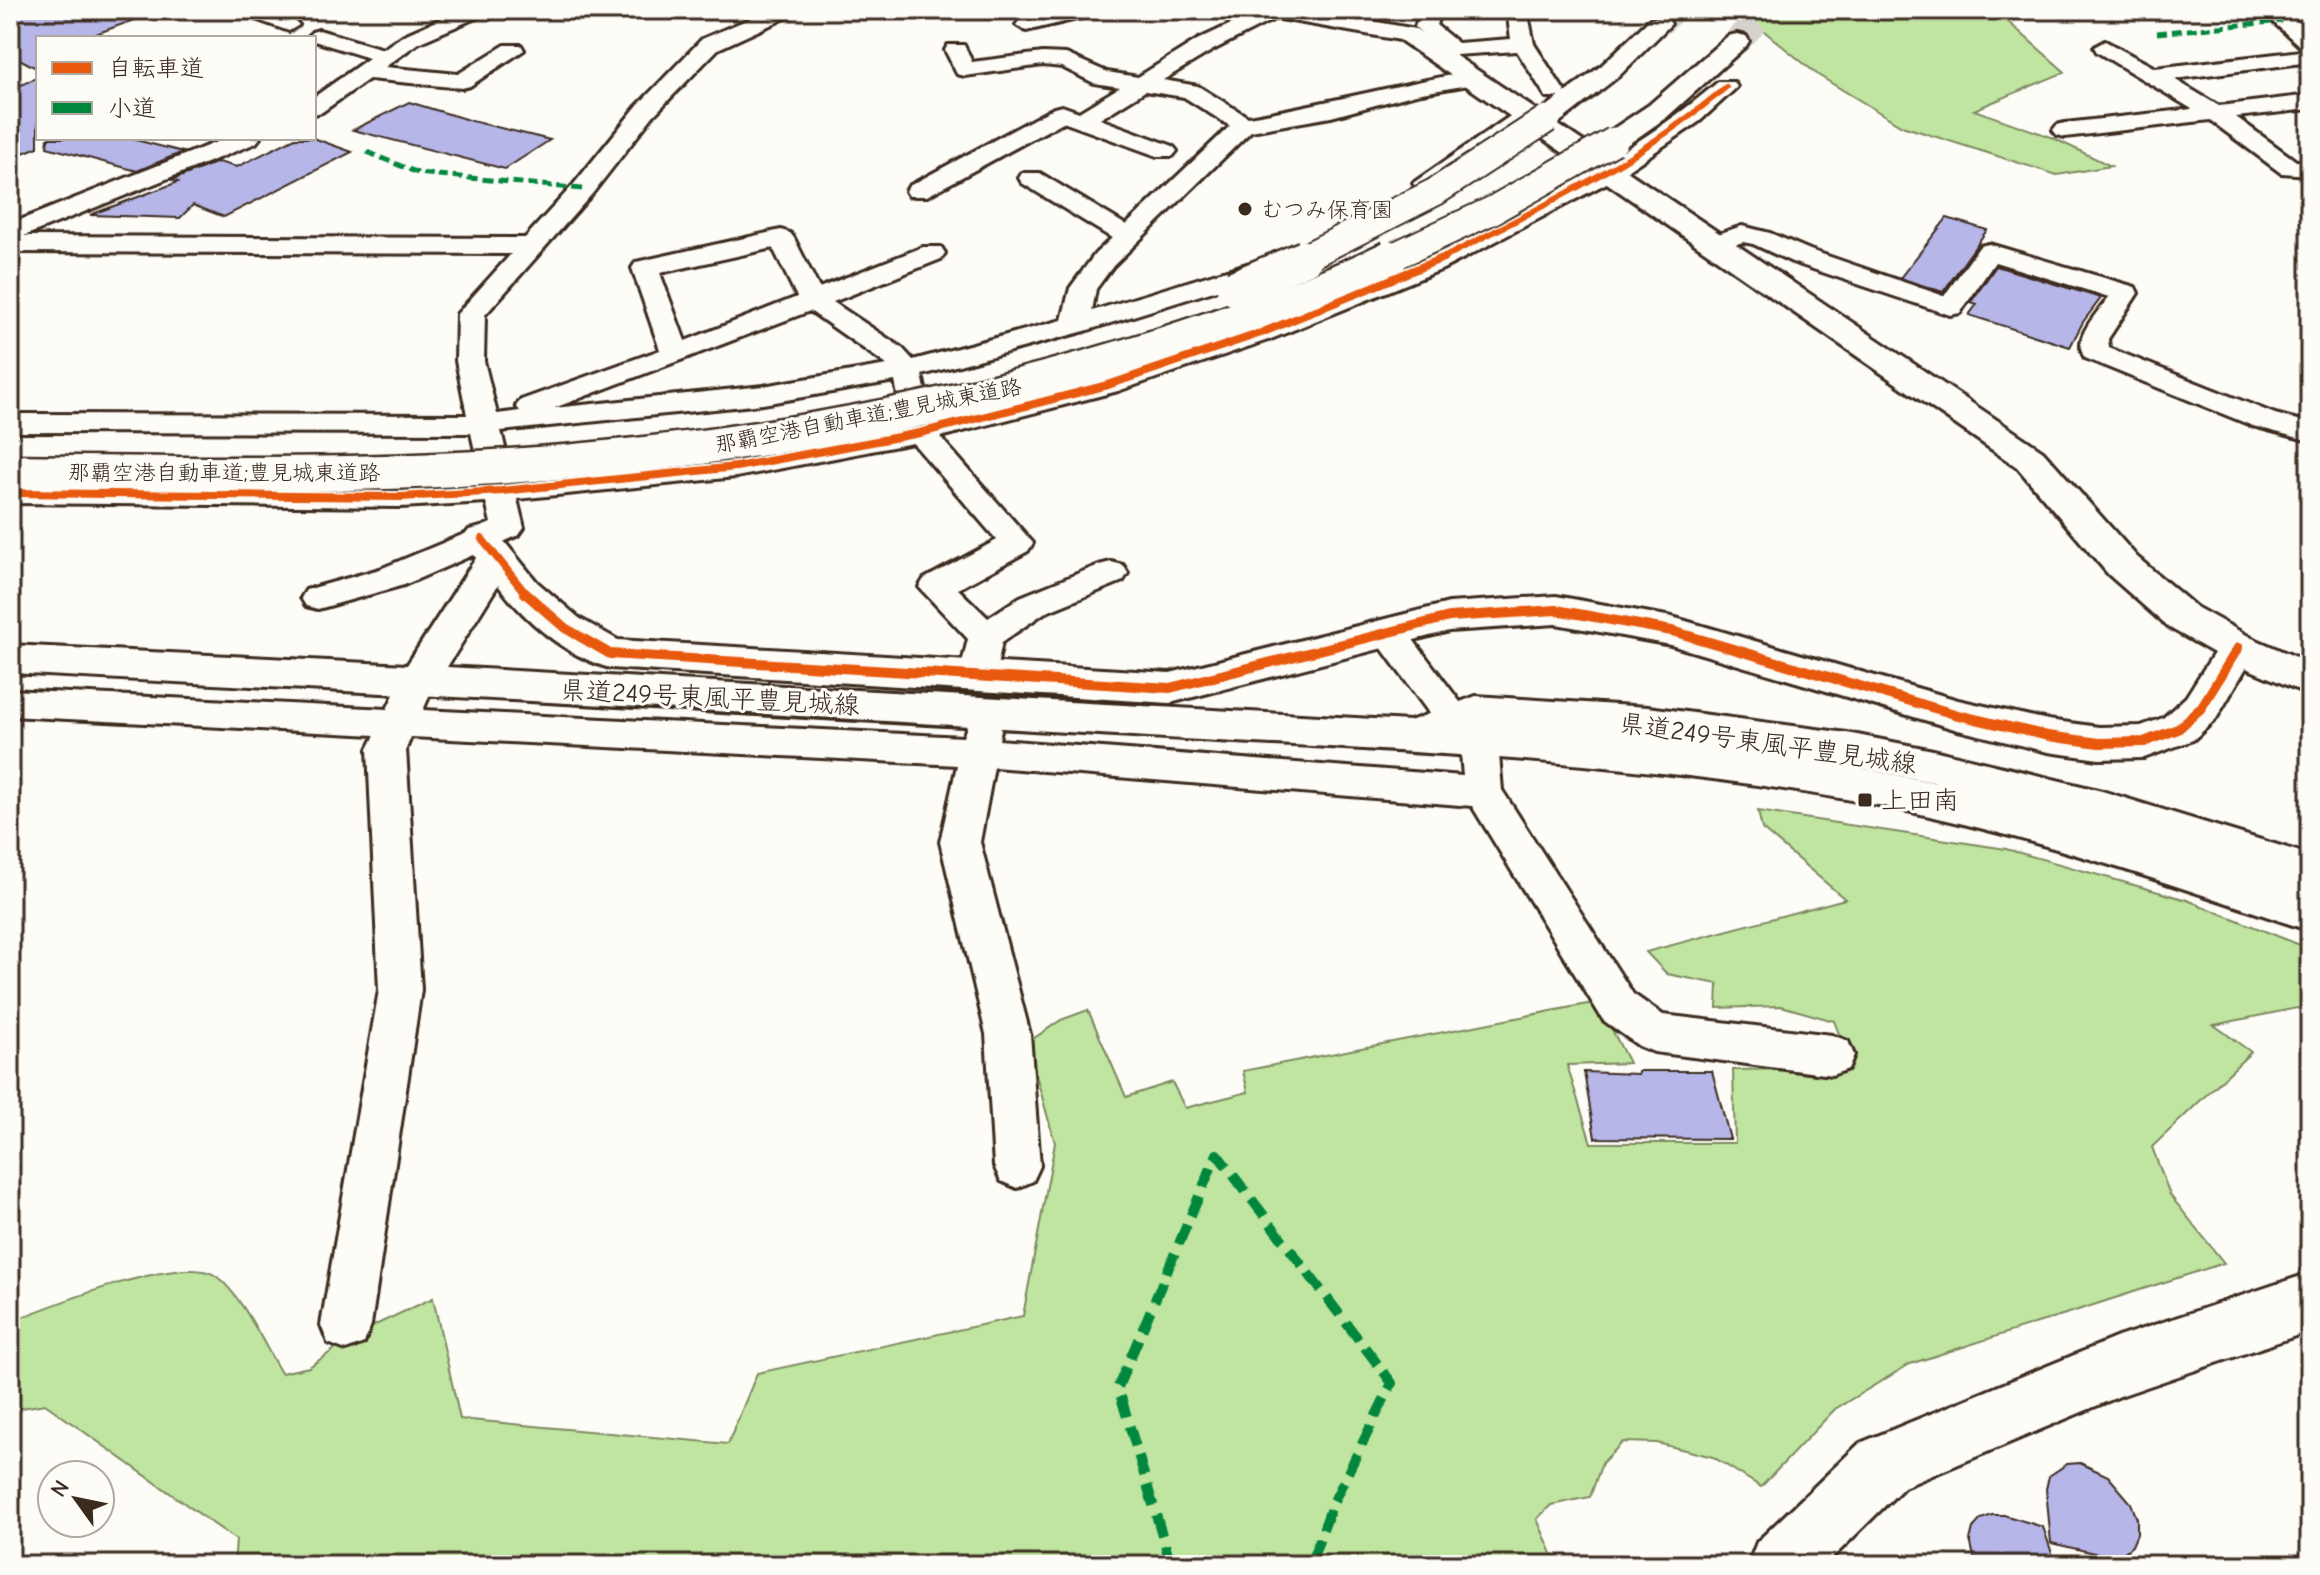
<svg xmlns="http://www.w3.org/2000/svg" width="2320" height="1575" viewBox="0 0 2320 1575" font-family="'Comic Neue','Klee One',sans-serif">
<rect width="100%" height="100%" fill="#fdfcf7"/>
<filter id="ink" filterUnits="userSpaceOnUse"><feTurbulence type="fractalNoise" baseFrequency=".0125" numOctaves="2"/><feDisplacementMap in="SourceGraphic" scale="16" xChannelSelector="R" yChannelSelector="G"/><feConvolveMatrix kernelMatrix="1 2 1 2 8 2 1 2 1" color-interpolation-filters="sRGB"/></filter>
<g filter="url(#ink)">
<!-- green -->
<g fill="#bfe5a0" stroke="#7d885f" stroke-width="2">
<path d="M1738,10l258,1 69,61 -91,38 77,27 60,29 -54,9 -155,-49 -84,-51z"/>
<path d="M1758,811l248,38 181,51 123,49v65l-13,-6 -83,17 37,27 -99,95 18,48 54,68 -314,101 -75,45 -74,78 -48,-30 -56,-14 -34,-1 -21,21 -12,34 -39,8 -14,14 20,46h-1323l2,-25 -191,-136 -35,6v-88c37,-15 174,-70 206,-46 26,19 48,69 65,97l28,-6 49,-34 75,-35 27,121 268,25 29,-71 266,-57 32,-173 -28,-100 34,-23 27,-10 38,87 46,-15 13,26 63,-16 -5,-21 355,-69 31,61 -62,2 24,78h144l-2,-73 119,-2 -18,-47 -53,-15 -64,2 1,-24 -51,-10 -21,-22 199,-53 -83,-70z"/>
</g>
<!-- building -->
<g fill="#b6b6e8" stroke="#3b2a1e" stroke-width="2">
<path d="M32,10h120l1,3 -68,25h-47v31l-28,-15v-35z"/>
<path d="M38,77v70l-28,11v-68z"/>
<path d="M409,102l63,19 78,19 -45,29 -152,-39z"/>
<path d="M48,138h80l55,14 -46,19 -90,-24z"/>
<path d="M295,138h18l39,14 -128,65 -31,-12 -13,13 -90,-3 88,-33 -6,-2 46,-18 19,5z"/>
<path d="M1947,218l40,12 -44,62 -43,-14z"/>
<path d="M1996,266l105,32 -18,24 -13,25 -101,-32 8,-11 -6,-2z"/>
<path d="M1638,1071h74l18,68 -135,-1 -11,-66 54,2z"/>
<path d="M2080,1463l28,13 23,27 6,16v15l-5,12 -10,8 -15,2 -56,-13 -5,-54 3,-13 18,-12z"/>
<path d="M1992,1515h12l39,12 13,38h-80l-6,-25 3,-12 8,-9z"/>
</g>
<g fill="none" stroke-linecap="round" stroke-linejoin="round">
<!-- highway-tunnel -->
<g stroke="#d6d2cc" stroke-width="27" stroke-dasharray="27 13" stroke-linecap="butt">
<path d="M1659,24l13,-14"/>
<path d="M1737,41l29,-31"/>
</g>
<defs>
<g id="street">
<path d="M238,10c20,0 46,-1 61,15l-10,6 -48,-17z"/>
<path d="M461,10h27l-3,4 -67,29 -33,24 73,7 47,-29h16l3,5 -54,36 -8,2 -93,-9 -47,33 -8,2v-17l55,-39 -55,-17 -6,-5 4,-4 7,-2 64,19 21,-14z"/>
<path d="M770,10h27l-3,4 -76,35 -65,67 -61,78 -107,121 -1,46 13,53 23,-3 -4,-5 5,-6 139,-50 -28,-82 4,-6 145,-32 9,3 4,5 25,50 104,-41h18l4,6 -4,6 -108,43 69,46 11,12 149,-40 8,-32 25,-34 17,-16 -90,-55 -3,-5 3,-5h18l86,52 104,-99 -46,-29 -39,-6 -45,28 73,27 4,5 -4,5h-16l-94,-34 -136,74h-18l-3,-5 3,-5 145,-78 8,-2 17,6 41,-25 -26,-4 -32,-16 -19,-2 -78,11 -8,-2 -12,-24 3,-5h16l8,17 71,-9 23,1 41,18 31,5 59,-37 64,-30h21l-2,6 -67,34 -50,30 35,6 50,31c75,-13 149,-32 224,-46l11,7 -3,5 -64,11 -85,23 -80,14 -138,135 -17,23 -4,22 177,-54 9,2 4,6 -4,6 -193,60 -163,44 10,46c55,-14 111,-26 165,-42 141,-41 281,-97 411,-165 75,-38 146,-77 210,-132h16l3,5 -37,34 -82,56 -175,92 -172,70 -153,52 -178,46 93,106 -5,8 -70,38 30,29 32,-21 79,-32 12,-3 12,3 5,8 -5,8 -79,32 -42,29 -7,34 -5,9 -13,4 -13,-4 -5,-9 9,-37 -49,-52 5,-8 73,-39 -84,-97 -177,34 -219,22 7,29 -5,7 -115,50 -86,24 -12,-3 -5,-8 5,-8 74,-21 111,-46 -5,-21 -85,5 -391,-4v-20l391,4 81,-5 -11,-49 -461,-1v-18l457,1 -11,-54 1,-47 54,-60 -501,-2v-28l217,-86h33l-4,5 -232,93 501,2 49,-54 63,-78 65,-67zM773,248l24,49 -112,44 -25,-68zM810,311l77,54 -124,21 -209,22zM895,381l9,46 -168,30 -223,23 -12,-49 262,-27z"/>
<path d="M1064,10h37l-3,4 -72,17 -10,-6 3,-4z"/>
<path d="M1421,10h20l-5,15 22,18 53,-4 -4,-29h20l7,34 31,48 -3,5h-16l-29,-46 -92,6 -3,-5 3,-5 10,-2 -20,-18z"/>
<path d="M2260,10h23l27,22v17l-8,-1z"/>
<path d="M2105,41l50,27 155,-18v12l-136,17 45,27 91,-11v14l-74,8 60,44h14v14l-29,-2 -71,-53 -145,17 -8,-2 -4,-5 4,-5 8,-2 127,-14 -95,-57 -3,-5z"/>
<path d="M1527,108l8,2 3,5 -3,5 -101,68h-18l-3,-5 106,-73z"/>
<path d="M1742,226l28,7 40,17 134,46 36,-50 9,-2 146,43 3,6 -30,46 1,9 166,66 35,9v18l-57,-15 -168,-68c-14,-20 12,-44 24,-61l-114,-35 -35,51 -10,2 -158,-53 -39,-18 -10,-2 -31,10 -9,-3 -4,-5 4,-5z"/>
<path d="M1390,622l12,3 64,85 5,9 -5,9 -13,4 -13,-4 -62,-85 -5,-9 5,-9z"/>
<path d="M418,668l13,4 5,9 -13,29 540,27 7,-18 13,-4 13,4 5,10 -2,11 464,36 -3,-33 6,-10 13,-4 13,4 6,10 4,47 131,204 30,21 169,20 16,6 6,14 -6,14 -16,6 -178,-23 -15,-6 -36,-26 -131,-214 -478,-39 -14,75 50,192 10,132 -7,15 -16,7 -16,-7 -7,-15 -8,-132 -46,-192 17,-77 -546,-28 -5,12 15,241 -50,335 -7,18 -18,7 -18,-7 -7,-18 58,-335 -11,-241 7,-14 -365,-19v-26l377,19 18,-37z"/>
</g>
<g id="secondary">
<path d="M1257,10h53l106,19 627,422 94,106 59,50 56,31 58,25v32l-64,-27 -30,51 -23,21 -49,18 -45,1 -51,-7 -90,-22 -287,-85 -115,-21 -107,7 -279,72 -560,-35c-44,-12 -85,-47 -112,-83l-51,82 963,54 66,-25 172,11 199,26 86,17 169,41 208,64v76c-144,-49 -287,-98 -437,-127 -260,-49 -527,-54 -790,-71 -358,-23 -715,-40 -1073,-60v-28l397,20 69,-107 -13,-19 6,-9 13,-3 13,3 42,52 42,36 39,22 552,33 279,-70 107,-7 116,21 286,83 90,20 51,7 42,-1 22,-8 23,-21 28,-44 -46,-26 -59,-52 -92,-108 -617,-427 -131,-23 -8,-2zM1826,762l107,20 4,1z"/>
<path d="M2310,1273v58l-190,65 -216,91 -79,78h-77l9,-23 103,-99 258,-106z"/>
</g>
<g id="highway">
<path d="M1659,17l9,2 3,5 -52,52 -63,49h-18l-4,-6 4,-6 63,-47 49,-47z"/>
<path d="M1737,34l9,2 3,5 -3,5 -79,71 -43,30h-20l-4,-6 4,-6 45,-30 79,-69z"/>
</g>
</defs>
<!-- street casing -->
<use href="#street" stroke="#3b2a1e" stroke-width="6"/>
<!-- secondary casing -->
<use href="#secondary" stroke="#3b2a1e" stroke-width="6"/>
<!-- highway casing -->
<use href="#highway" stroke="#3b2a1e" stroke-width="6"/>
<!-- street -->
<use href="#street" fill="#fdfcf7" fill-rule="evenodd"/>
<!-- secondary -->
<use href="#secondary" fill="#fdfcf7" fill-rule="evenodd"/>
<!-- highway -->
<use href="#highway" fill="#fdfcf7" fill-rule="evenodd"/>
<defs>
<g id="highway-bridge-far1">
<path d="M1300,260l135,-68 112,-73"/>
<path d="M1386,260l107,-50 121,-69"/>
</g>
<g id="highway-bridge">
<path d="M1234,288l71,-30"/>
<path d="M10,472c156,2 312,5 467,-4 233,-13 466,-53 688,-124 77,-25 153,-51 225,-86"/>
</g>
</defs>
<!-- highway-bridge-far1 casing -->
<use href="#highway-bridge-far1" stroke="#3b2a1e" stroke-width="31" stroke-linecap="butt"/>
<!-- highway-bridge casing -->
<use href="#highway-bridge" stroke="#3b2a1e" stroke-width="39" stroke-linecap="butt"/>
<!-- highway-bridge-far1 -->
<use href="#highway-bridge-far1" stroke="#fdfcf7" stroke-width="27"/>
<!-- highway-bridge -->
<use href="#highway-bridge" stroke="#fdfcf7" stroke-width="34"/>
<!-- quiet-far1 -->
<g stroke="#00873e" stroke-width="5" stroke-dasharray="10 5" stroke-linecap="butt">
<path d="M2157,33l125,-12"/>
<path d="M367,152l51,21 165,16"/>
</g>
<!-- quiet -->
<path stroke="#00873e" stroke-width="10" stroke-dasharray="21 10" stroke-linecap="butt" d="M1171,1565l-53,-178 99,-233 175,229 -59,120 -23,62"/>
<defs>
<path id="cycleway-far2" d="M1439,260c100,-52 201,-99 287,-173"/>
<g id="cycleway-far1">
<path d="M10,493l391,4 101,-6 234,-24 184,-34 188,-48 153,-52 182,-75"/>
<path d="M482,539l44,55"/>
</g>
<path id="cycleway" d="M524,592l41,36 45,26 560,34 279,-71 107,-7 116,21 286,84 90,21 51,7 45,-1 34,-13 23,-21 37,-60"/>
</defs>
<!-- cycleway-far2 casing -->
<use href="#cycleway-far2" stroke="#fdfcf7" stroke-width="9"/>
<!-- cycleway-far1 casing -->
<use href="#cycleway-far1" stroke="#fdfcf7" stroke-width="12"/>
<!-- cycleway casing -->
<use href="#cycleway" stroke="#fdfcf7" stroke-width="15"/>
<!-- cycleway-far2 -->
<use href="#cycleway-far2" stroke="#e8590c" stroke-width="6"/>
<!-- cycleway-far1 -->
<use href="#cycleway-far1" stroke="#e8590c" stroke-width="8"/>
<!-- cycleway -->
<use href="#cycleway" stroke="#e8590c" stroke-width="10"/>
</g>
</g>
<!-- markers -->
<g fill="#3b2a1e" stroke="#fdfcf7" stroke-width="3">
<circle cx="1245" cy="209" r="8"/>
<rect x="1857" y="792" width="16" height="16" rx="4"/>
</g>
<g text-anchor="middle" stroke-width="6" stroke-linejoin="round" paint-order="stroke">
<!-- far-poi labels -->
<g font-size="22" fill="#3b2a1e" stroke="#fdfcf7" text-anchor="start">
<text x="1261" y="217">むつみ保育園</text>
</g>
<!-- far-street labels -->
<g font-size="22" fill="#3b2a1e" stroke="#fdfcf7">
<text transform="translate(868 415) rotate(-11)" y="8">那覇空港自動車道;豊見城東道路</text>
<text x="224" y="480">那覇空港自動車道;豊見城東道路</text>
</g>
<!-- street labels -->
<g font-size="26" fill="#3b2a1e" stroke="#fdfcf7">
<text transform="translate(710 697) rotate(3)" y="9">県道249号東風平豊見城線</text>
<text transform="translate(1768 743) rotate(8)" y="9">県道249号東風平豊見城線</text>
</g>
<!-- poi labels -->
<g font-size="26" fill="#3b2a1e" stroke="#fdfcf7" text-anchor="start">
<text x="1881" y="809">上田南</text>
</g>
</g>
<!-- margin -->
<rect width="2320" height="1575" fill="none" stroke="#fdfcf7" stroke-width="40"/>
<rect x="20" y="20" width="2280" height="1535" fill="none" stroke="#3b2a1e" stroke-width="3" filter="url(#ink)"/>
<!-- legend -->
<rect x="36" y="36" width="280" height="104" fill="#fdfcf7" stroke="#afa8a0" stroke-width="2"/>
<rect x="52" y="62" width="40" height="12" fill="#e8590c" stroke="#afa8a0" stroke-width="2"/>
<text x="108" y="76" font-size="24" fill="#3b2a1e">自転車道</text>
<rect x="52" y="102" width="40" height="12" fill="#00873e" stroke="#afa8a0" stroke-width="2"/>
<text x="108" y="116" font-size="24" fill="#3b2a1e">小道</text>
<!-- north arrow -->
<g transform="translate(76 1499) rotate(303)"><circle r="38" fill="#fdfcf7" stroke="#afa8a0" stroke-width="2"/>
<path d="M0-6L14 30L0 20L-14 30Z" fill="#3b2a1e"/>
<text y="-12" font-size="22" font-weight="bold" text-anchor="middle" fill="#3b2a1e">N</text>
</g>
</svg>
